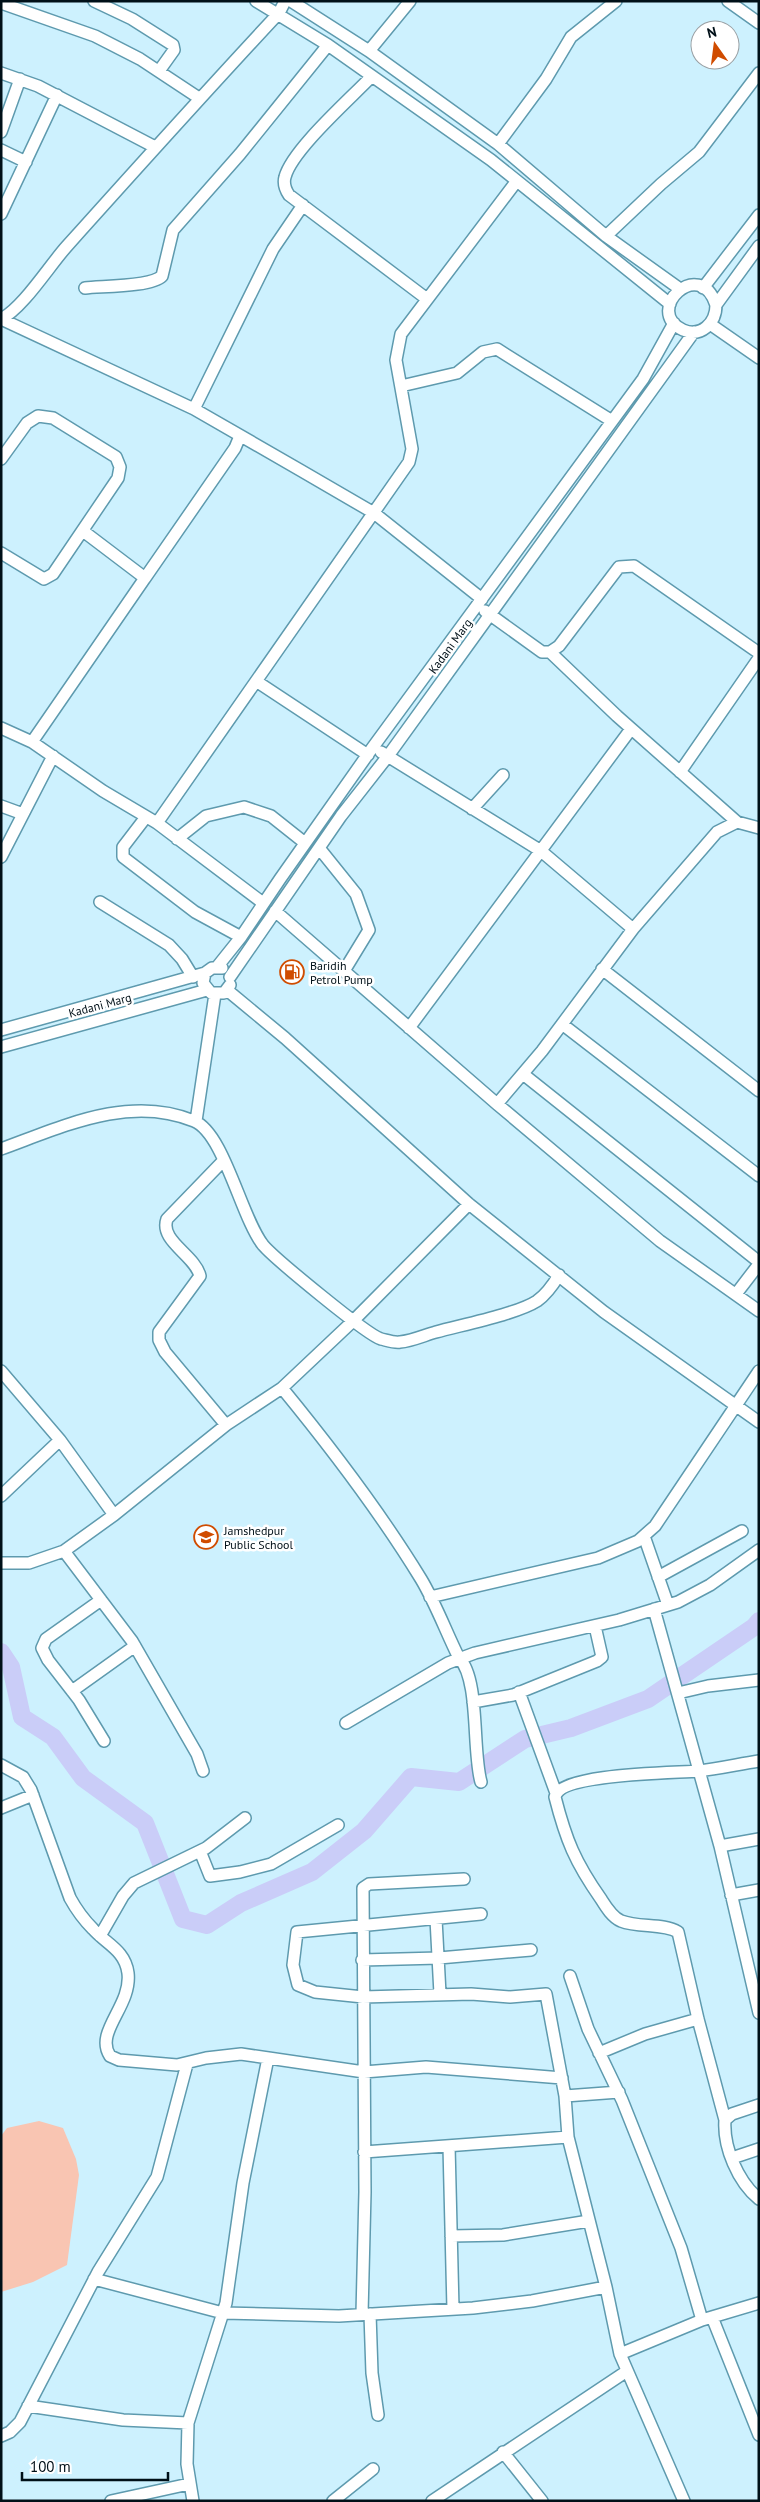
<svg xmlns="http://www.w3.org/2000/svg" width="760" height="2502" font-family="'PT Sans',sans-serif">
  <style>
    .green { fill: #f9c5b2 }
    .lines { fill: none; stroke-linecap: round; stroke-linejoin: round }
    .river { stroke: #cacdf8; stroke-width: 18 }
    .minor-casing { stroke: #5e9aae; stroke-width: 14 }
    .minor { stroke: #fff; stroke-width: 11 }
    .labels { text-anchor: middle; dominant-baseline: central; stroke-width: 5; stroke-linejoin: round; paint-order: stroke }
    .street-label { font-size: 12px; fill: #001018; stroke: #fff }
    .poi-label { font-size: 12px; fill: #001018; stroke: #fff; text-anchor: start }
  </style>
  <rect width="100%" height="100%" fill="#cdf1fe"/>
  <path class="green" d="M 39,2121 L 63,2128 L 76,2159 L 79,2175 L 67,2265 L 33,2282 L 1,2292 L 1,2136 L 7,2128 Z"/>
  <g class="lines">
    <path class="river" d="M 1,1652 L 11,1667 L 22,1717 L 53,1737 L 83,1778 L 145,1823 L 183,1919 L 207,1925 L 241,1903 L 312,1872 L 364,1831 L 411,1777 L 459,1782 L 525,1739 L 571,1728 L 648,1699 L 754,1627 L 759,1621"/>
    <g class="minor-casing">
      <path id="minor" d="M 94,1 L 132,19 L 173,45 L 174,50 L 159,71
        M 256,1 L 328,45 L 491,160 L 670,304
        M 291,1 L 369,51 L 498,144 L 606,236 L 680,289
        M 728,1 L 759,23
        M 1,3 L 95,36 L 140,59 L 199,98
        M 369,51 L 410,1
        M 1,73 L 38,86 L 155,147
        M 371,77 C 350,99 292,150 285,177 C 283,184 285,189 289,195 L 427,299
        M 1,132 L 20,79
        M 498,144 L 546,79 L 571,37 L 616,1
        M 1,150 L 26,162
        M 1,214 L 57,95
        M 606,236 L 661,184 L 699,152 L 759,73
        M 85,288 C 102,286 151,287 162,276 L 173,230 L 240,154 L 328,45
        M 703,288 L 759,215
        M 716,305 C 700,255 642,311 683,330 C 701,338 716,323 716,305 L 759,246
        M 1,319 L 194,409 L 300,470 L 374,513 L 482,599
        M 1,319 C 23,308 49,266 67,246 C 137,168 207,90 279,13 L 285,1
        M 710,324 L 759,358
        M 401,386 L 457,373 L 483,352 L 497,349 L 612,421
        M 194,409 L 273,249 L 303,205
        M 1,459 L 27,423 L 38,416 L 53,418 L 116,457 L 120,467 L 118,478 L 53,574 L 44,579 L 1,553
        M 145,578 L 235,448 L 240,436
        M 485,611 L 542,652 L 550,652 L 559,646 L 619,567 L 634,566 L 759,653
        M 550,652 L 617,716 L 737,822
        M 256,681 L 368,755
        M 1,728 L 32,742 L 103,791 L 157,823 L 263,903
        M 32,742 L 145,578 L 83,531
        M 381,752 L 541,851 L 633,929
        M 680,772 L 759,658
        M 1,806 L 23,814
        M 472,809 L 503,775
        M 146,817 L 123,847 L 123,857 L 195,912 L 241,937
        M 157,823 L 409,462 L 412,449 L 396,360 L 401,334 L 516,182
        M 177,839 L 206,816 L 244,807 L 271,816 L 305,843
        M 319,848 L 356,894 L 369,930 L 344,971
        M 1,857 L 53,756
        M 100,902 L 169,945 L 182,959 L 193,977
        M 275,911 L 497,1104 L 660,1241 L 759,1311
        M 217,967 L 241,937 L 280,879 L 373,747 L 643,379 L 674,323
        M 602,969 L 759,1091
        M 205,973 L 203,983 L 211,993 L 224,993 L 230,985
        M 230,977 L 341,816 L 388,756 L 694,332
        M 227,990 L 285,1038 L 469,1204 L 604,1312 L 759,1422
        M 562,1024 L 759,1176
        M 409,1028 L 631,729
        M 1,1030 L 205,973 L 212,968 L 222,968
        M 1,1047 L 207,990
        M 523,1074 L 759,1262
        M 497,1104 L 542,1051 L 633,929 L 717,832 L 737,822 L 759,828
        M 196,1121 L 215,994
        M 1,1149 C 62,1127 129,1094 194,1121 C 224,1133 241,1217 263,1245 C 274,1258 367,1335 381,1339 C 386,1340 394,1343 400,1342 C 412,1341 425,1335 436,1332 C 461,1325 517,1314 537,1301 C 547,1294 553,1285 559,1275
        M 224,1160 L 167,1219 C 159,1241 195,1255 200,1276 L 159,1332 L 159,1340 L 165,1352 L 226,1425
        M 736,1294 L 759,1264
        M 1,1371 L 60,1440 L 114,1515
        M 282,1388 C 332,1449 380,1512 421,1579 C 436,1604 446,1632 459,1658 C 480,1679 472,1751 481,1782
        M 1,1496 L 60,1440
        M 644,1536 L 668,1605
        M 64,1551 L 132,1641 L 197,1754 L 203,1771
        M 1,1563 L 29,1563 L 64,1551 L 114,1515 L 226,1425 L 282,1388 L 353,1321 L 469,1204
        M 658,1577 L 742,1531
        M 430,1597 L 598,1558 L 638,1541 L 655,1526 L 759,1371
        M 101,1600 L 46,1639 L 42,1648 L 48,1660 L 79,1700 L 104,1741
        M 654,1609 L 720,1846 L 759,2013
        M 72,1691 L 135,1646
        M 519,1692 L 556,1793
        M 678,1693 L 708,1686 L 759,1680
        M 473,1702 L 513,1695 L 597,1661 L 602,1657 L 595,1626
        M 346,1723 L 448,1663 L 475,1653 L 619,1620 L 678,1602 L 710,1585 L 759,1550
        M 1,1765 L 23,1777 L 31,1790 L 70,1898 C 76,1909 84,1920 93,1929 C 106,1944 125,1950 128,1973 C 132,2006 94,2032 110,2056 L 119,2060 L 177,2065 L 206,2058 L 241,2054 L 364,2072 L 426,2067 L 562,2078
        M 1,1808 L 33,1795
        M 720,1846 L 759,1839
        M 200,1851 L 210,1876 L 240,1872 L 271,1864 L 338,1825
        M 731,1895 L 759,1890
        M 481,1914 L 297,1932 L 293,1965 L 298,1985 L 315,1992 L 363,1997 L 471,1994 L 510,1997 L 546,1994 L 565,2096 L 568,2137 L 606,2287 L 620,2354 L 684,2501
        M 436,1919 L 440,1994
        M 100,1936 L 123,1896 L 134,1883 L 206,1848 L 245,1818
        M 362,1960 L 439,1958 L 531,1950
        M 570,1976 L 588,2029 L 622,2100 L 681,2248 L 702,2320
        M 599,2053 L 645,2034 L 698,2019
        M 565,2096 L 619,2092
        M 759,2105 L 732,2114 L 725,2120 C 723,2147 738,2182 759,2199
        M 725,2120 L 698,2019 L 678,1932 C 663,1923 639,1928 621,1921 C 612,1917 606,1907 601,1899 C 575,1862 566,1840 555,1797 C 560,1773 675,1773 698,1771 C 718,1769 739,1764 759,1761
        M 449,2146 L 453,2309
        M 364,2152 L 568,2137
        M 732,2158 L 759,2149
        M 451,2236 L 503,2235 L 589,2221
        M 94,2279 L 223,2313 L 339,2316 L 473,2308 L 532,2301 L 606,2287
        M 362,2314 L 365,2192 L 363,1888 L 369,1884 L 464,1879
        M 370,2314 L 372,2373 L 378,2415
        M 712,2317 L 759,2435
        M 620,2354 L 702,2320 L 759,2303
        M 28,2406 L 123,2420 L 188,2423
        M 1,2436 L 10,2432 L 20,2422 L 98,2272 L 157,2177 L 187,2064
        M 503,2452 L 542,2501
        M 111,2501 L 189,2484
        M 193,2501 L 187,2464 L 188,2423 L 226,2303 L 243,2183 L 268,2058
        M 333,2501 L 373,2469
        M 432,2501 L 627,2371"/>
    </g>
    <use href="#minor" class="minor"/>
  </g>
  <defs>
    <g id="fuel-ring" transform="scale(1.25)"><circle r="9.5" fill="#fff" stroke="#d04c00" stroke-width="1.5"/><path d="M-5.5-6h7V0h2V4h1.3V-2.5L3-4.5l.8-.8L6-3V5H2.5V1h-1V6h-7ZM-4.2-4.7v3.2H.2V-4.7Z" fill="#d04c00"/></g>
    <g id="school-ring" transform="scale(1.25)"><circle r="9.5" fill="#fff" stroke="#d04c00" stroke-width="1.5"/><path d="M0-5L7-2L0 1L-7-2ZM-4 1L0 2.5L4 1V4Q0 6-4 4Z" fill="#d04c00"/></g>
  </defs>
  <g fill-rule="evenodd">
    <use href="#fuel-ring" x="292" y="972"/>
    <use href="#school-ring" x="206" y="1537"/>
  </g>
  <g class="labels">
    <g class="street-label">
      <text transform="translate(450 646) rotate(-54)">Kadani Marg</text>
      <text transform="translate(100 1005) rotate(-15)">Kadani Marg</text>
    </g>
    <g class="poi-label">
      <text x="310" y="965">Baridih<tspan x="310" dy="14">Petrol Pump</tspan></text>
      <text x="224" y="1530">Jamshedpur<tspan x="224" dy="14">Public School</tspan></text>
    </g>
  </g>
  <rect width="760" height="2502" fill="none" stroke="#001018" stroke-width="5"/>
  <g transform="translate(715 45) rotate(346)"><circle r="24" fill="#ffffff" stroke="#999fa3"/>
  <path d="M0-4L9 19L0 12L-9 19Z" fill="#d04c00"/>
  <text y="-8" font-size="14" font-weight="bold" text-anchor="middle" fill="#001018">N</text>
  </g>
  <path d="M22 2472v8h146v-8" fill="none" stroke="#001018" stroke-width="2.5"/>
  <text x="30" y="2472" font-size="15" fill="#001018" stroke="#ffffff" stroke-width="4" paint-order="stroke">100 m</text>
</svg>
